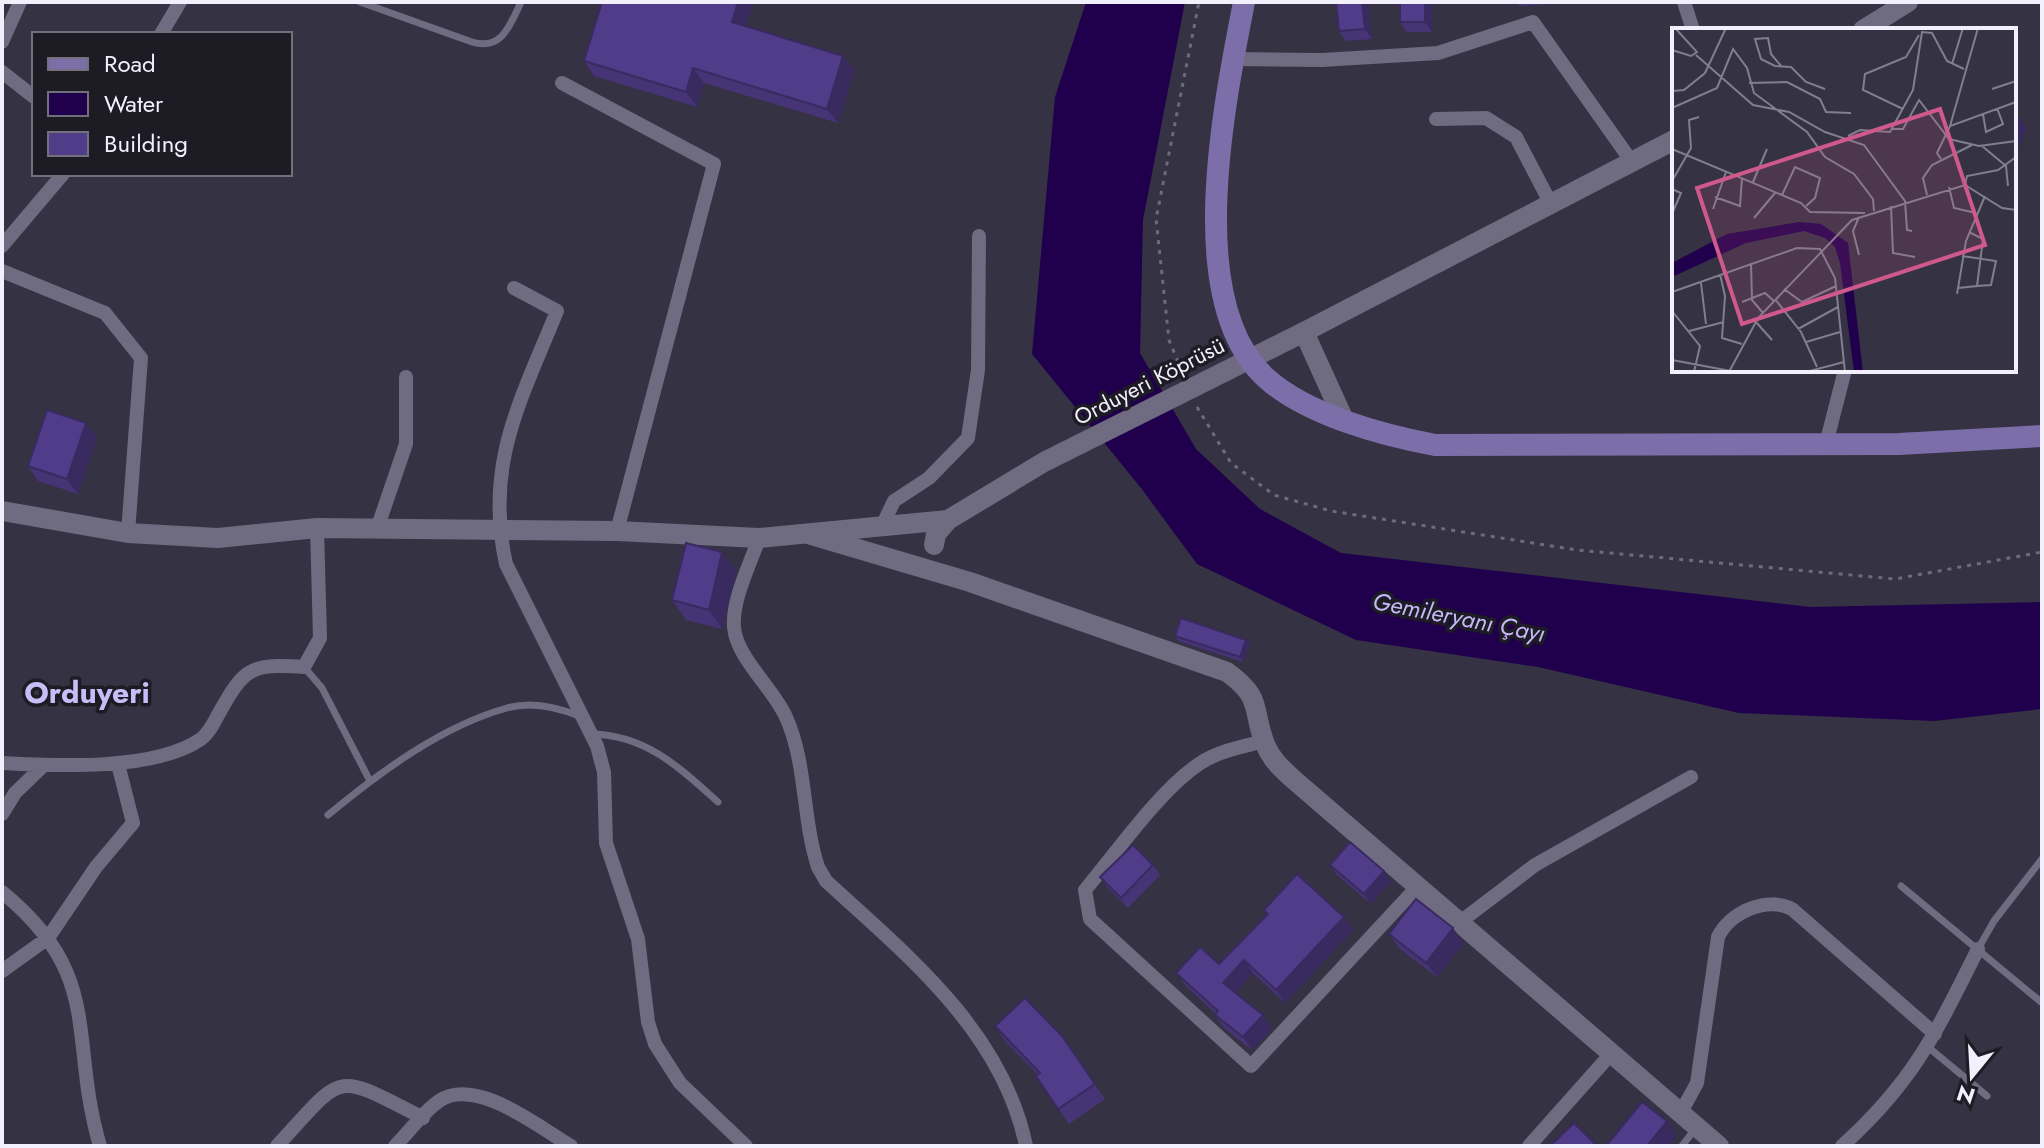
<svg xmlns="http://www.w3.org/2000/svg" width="2044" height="1148" font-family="Jost,sans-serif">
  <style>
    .water { fill: #20004c }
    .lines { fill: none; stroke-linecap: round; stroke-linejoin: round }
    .path { stroke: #6e6b7b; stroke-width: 3; stroke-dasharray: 4 6; stroke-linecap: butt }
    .lane { stroke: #6f6b80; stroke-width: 7 }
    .street { stroke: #6f6b80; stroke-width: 14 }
    .secondary { stroke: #6f6b80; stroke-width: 20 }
    .primary { stroke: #7c6fa9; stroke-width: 22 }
    .wall { fill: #463476 }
    .shaded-wall { fill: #392a60 }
    .building { fill: #513c89; stroke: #392a60; stroke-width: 2 }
    .labels { text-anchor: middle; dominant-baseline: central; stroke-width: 7; stroke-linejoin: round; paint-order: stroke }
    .street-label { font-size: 22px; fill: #f2f0fc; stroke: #1d1b23 }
    .water-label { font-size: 24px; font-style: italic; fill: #c4b8f9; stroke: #1d1b23 }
    .district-label { font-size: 30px; font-weight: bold; fill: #c8bef7; stroke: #1d1b23 }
    .inset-road { fill: none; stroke: #817e8e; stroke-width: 2 }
    .view { fill: #d0598b; fill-opacity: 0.15; stroke: #d0598b; stroke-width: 4 }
    .inset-edge { fill: none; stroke: #f2f0fc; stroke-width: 4 }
  </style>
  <rect width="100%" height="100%" fill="#353244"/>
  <path class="water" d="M 1086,2 L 1185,2 L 1143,220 L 1140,353 L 1196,449 L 1260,509 L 1341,553 L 1810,607 L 2042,602 L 2042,709 L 1934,721 L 1739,713 L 1538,667 L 1356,640 L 1197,564 L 1141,488 L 1032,354 L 1055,97 Z"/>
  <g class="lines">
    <path class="path" d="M 1182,371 L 1169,340 L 1156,219 L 1199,2
      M 1197,407 L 1231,463 L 1274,495 L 1331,511 L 1577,550 L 1895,579 L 2042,552"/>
    <path class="lane" d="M 360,2 L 472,42 C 502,51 510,25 521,2
      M 304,667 L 322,688 L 370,781
      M 592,734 C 646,735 680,768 718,802
      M 328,815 C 380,772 442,726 507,708 C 531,701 557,707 579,716
      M 1901,886 L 2041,1002
      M 1978,949 L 1994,921 L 2042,859
      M 1928,1047 L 1987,1096
      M 1682,1146 L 1695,1129"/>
    <path class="street" d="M 1684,2 L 1693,30
      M 161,34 L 180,2
      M 2,42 L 20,2
      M 1233,59 L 1322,60 L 1438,53 L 1533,22 L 1632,162
      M 2,72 L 34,97
      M 562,83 L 714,164 L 617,531
      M 1436,119 L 1486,118 L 1516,137 L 1551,204
      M 2,246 L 63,174
      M 2,271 L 105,313 L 141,358 L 128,533
      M 514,288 L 557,311 C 521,400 484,464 506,564 L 597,746 L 604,772 L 606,843 L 638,939 L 648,1022 L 655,1044 L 680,1083 L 746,1146
      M 1826,444 L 1845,370
      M 883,524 L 894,501 L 929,478 L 968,438 L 978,370 L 979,236
      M 377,529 L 406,444 L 406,377
      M 759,538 C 750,565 732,599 734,627 C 736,657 773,688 786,717 C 807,764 802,818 818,867 L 826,881 C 907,955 1003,1032 1026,1146
      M 1264,741 C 1242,747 1218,751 1199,764 C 1160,790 1116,853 1085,890 L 1090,919 L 1251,1066 L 1418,886
      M 2,763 C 56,766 155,771 201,739 C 209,733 213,724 218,715 C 244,668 250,663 304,667 L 320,638 L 317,528
      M 2,814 L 15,793 L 43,766
      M 2,892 C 105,976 68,1037 100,1146
      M 1460,922 L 1535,865 L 1691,777
      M 2,971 L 48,938 L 96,867 L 133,823 L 118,764
      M 1680,1114 L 1697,1083 L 1718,937 C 1730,912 1767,896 1792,909 L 1935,1034
      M 277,1146 C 345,1072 332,1071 423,1118
      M 395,1146 C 409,1132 423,1112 439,1101 C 476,1076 540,1128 571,1146
      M 1529,1146 L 1610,1055
      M 1842,1146 C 1913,1082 1936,1033 1978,949"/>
    <path class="secondary" d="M 1863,30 L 1908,2
      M 1304,332 L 1343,418
      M 2,511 L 128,533 L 218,538 L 317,528 L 617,531 L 759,538 L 948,520
      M 811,535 L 970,582 L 1227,672 C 1264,699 1251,708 1265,744 C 1271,759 1281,768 1293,779 L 1719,1146
      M 934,545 L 936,534 L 948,520 L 1044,462 L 1304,332 L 1674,140"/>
    <path class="primary" d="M 1244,2 C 1225,101 1182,302 1266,378 C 1307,415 1382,435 1435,445 L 1899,444 L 2042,436"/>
  </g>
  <path class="wall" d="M 1336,2 L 1368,2 L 1372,39 L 1346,41 L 1339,31 Z
    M 1400,2 L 1432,2 L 1432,32 L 1407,32 L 1400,22 Z
    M 1516,2 L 1549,2 L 1549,4 L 1519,6 Z
    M 746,26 L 843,56 L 854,70 L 838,123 L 704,83 L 697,107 L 594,76 L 584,61 Z
    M 97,438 L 78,494 L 38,481 L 28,466 Z
    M 736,571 L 722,629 L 686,620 L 672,600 Z
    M 1175,636 L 1246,640 L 1250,645 L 1243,662 L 1178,641 Z
    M 1153,865 L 1160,875 L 1128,908 L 1107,887 L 1100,877 Z
    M 1330,865 L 1391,881 L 1371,904 L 1337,875 Z
    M 1264,910 L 1344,917 L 1353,930 L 1285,1003 L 1253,973 L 1235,993 L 1272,1028 L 1252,1050 L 1224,1028 L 1215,1015 L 1216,1014 L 1186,986 L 1176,973 L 1219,964 L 1267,915 Z
    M 1389,934 L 1464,943 L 1437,977 L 1400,949 Z
    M 995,1026 L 1062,1036 L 1105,1099 L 1069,1124 L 1036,1076 L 1037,1074 L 1005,1041 Z"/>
  <path class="shaded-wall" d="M 738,2 L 753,2 L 743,37 L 732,22 Z
    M 1362,2 L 1368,2 L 1372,39 L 1365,29 Z
    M 1425,2 L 1432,2 L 1432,32 L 1425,22 Z
    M 843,56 L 854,70 L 838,123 L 827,109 Z
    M 693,68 L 704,83 L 697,107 L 686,92 Z
    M 2020,119 L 2027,129 L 2015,152 L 2014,150 L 2014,131 Z
    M 86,423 L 97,438 L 78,494 L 67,479 Z
    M 722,552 L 736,571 L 722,629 L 709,610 Z
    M 1246,640 L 1250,645 L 1243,662 L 1240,657 Z
    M 1384,871 L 1391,881 L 1371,904 L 1364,894 Z
    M 1344,917 L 1353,930 L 1285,1003 L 1276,990 Z
    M 1453,928 L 1464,943 L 1437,977 L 1426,963 Z
    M 1244,960 L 1253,973 L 1232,996 L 1223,983 Z
    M 1263,1015 L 1272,1028 L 1252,1050 L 1243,1037 Z
    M 1667,1121 L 1677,1136 L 1669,1146 L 1647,1146 Z"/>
  <path class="building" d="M 602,2 L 738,2 L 732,22 L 843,56 L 827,109 L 693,68 L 686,92 L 584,61 Z
    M 1336,2 L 1362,2 L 1365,29 L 1339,31 Z
    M 1400,2 L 1425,2 L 1425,22 L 1400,22 Z
    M 2014,116 L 2020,119 L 2014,131 Z
    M 47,410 L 86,423 L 67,479 L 28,466 Z
    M 686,543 L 722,552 L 709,610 L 672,600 Z
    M 1181,618 L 1246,640 L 1240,657 L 1175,636 Z
    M 1350,842 L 1384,871 L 1364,894 L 1330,865 Z
    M 1133,845 L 1153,865 L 1121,898 L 1100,877 Z
    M 1297,874 L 1344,917 L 1276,990 L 1244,960 L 1223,983 L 1263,1015 L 1243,1037 L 1215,1015 L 1218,1011 L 1176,973 L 1200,947 L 1219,964 L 1268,914 L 1264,910 Z
    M 1416,899 L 1453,928 L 1426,963 L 1389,934 Z
    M 1025,998 L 1062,1036 L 1095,1084 L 1058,1109 L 1036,1076 L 1040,1073 L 995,1026 Z
    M 1642,1102 L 1667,1121 L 1647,1146 L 1606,1146 Z
    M 1574,1123 L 1597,1146 L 1550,1146 Z"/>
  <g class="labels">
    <g class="street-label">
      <text transform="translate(1149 381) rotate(-27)">Orduyeri Köprüsü</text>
    </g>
    <g class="water-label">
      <text transform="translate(1459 617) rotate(11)">Gemileryanı Çayı</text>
    </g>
    <g class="district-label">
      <text x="87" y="692">Orduyeri</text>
    </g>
  </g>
  <g transform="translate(1672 28)">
    <rect width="344" height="344" fill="#353244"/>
    <path d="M 127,194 L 149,196 L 176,215 L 191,344 L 182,344 L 168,235 L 163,219 L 153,210 L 132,203 L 74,215 L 0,249 L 0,235 L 55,206 Z" fill="#20004c"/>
    <path class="inset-road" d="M 0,22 L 19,28 L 25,24 L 3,0M 24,27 L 81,77 L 117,84 L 153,104 L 192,117 L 233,173 L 235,202 L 240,203M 280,36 L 291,0M 109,38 L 99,26 L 96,10 L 83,11 L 89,31 L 103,38 L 119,39 L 134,54 L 153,61M 77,55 L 115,54 L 148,71 L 154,84 L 179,85M 320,61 L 344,53M 0,63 L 12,62 L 33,45 L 54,0M 0,80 L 45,60 L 61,21 L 75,40 L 82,65 L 135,104 L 153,129 L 182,146 L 201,171 L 202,183M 231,81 L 191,62 L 193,46 L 234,29 L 247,7M 311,86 L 314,104 L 331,96 L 325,80M 278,98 L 306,0M 219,101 L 231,101 L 247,72 L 277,111 L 307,118 L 344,113M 176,108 L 188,102 L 218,104 L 241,62 L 250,4 L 260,5 L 275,33 L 292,41M 310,118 L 334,138 L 336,158M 0,121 L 129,175 L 138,184 L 193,185M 269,131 L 265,125 L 278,98 L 344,74M 0,153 L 19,120 L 17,92 L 27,89M 81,154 L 95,121M 293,157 L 295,148 L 326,142 L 344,129M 277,159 L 282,180 L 304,185M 0,161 L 9,165 L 0,186M 110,167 L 123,139 L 148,150 L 143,170 L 134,178M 255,167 L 251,150 L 260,137 L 300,117M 43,169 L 68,178 L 70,150M 219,178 L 221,225 L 243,229M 41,181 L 54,144M 82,190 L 103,165M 187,227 L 181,203 L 187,189M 290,228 L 324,233 L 319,257 L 305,258M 79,235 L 80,272 L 91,285M 48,246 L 53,268 L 50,310 L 70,316M 29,255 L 34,296M 286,260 L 305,258 L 311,211 L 297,204M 112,261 L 130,274 L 164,258M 0,264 L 125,220 L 148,221 L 163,250 L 173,344M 285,266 L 294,213 L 313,168M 103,271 L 129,304 L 145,339M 70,274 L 93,265 L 102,273M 0,283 L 28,318 L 22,344M 84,294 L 100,312M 126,301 L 166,279M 17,303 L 52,294M 134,314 L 168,304M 0,332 L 64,344M 57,344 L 86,290 L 180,192 L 293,157 L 330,180 L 344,182M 134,344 L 172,334"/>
    <path class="view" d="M 268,81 L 313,217 L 70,296 L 25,160 Z"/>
    <rect width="344" height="344" class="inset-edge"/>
  </g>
  <rect width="2044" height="1148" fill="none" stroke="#f2f0fc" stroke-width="8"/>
  <rect x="32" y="32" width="260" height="144" fill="#1d1b23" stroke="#72707a" stroke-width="2"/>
  <rect x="48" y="58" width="40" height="12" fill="#7c6fa9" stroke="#72707a" stroke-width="2"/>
  <text x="104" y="72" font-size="24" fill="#f2f0fc">Road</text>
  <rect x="48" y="92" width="40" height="24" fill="#20004c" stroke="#72707a" stroke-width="2"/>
  <text x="104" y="112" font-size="24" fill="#f2f0fc">Water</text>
  <rect x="48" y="132" width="40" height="24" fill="#513c89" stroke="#72707a" stroke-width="2"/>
  <text x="104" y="152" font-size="24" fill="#f2f0fc">Building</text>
  <g transform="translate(1972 1076) rotate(198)" stroke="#1d1b23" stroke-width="6" paint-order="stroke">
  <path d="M0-6L14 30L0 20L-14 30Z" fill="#f2f0fc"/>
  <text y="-12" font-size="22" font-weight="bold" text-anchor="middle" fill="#f2f0fc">N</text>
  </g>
</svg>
